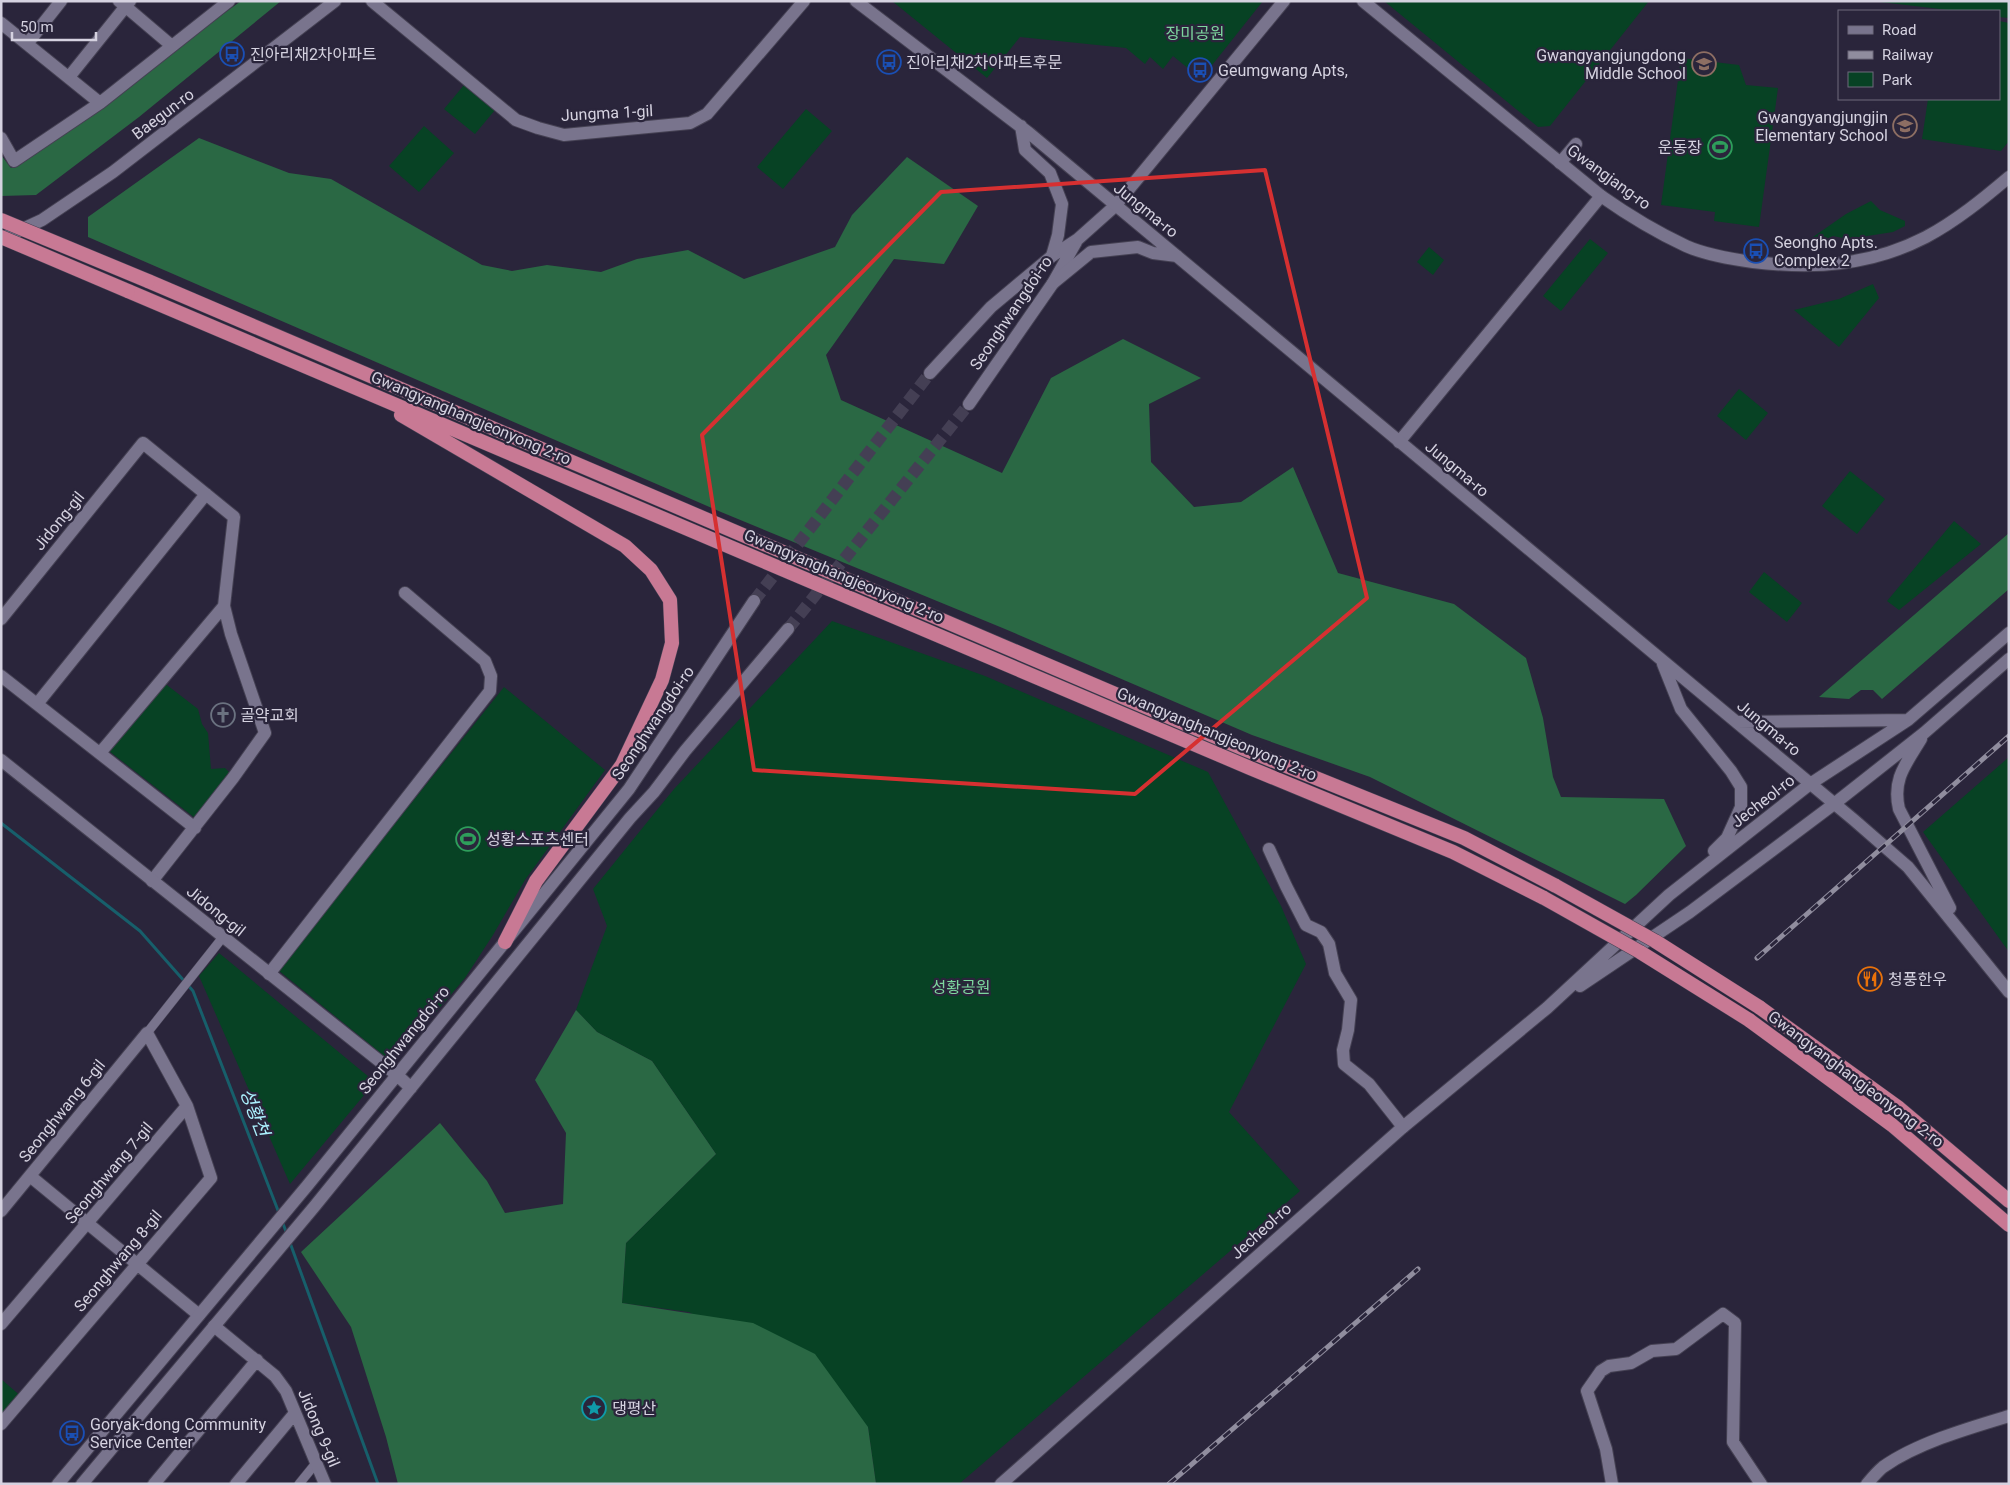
<svg xmlns="http://www.w3.org/2000/svg" width="2010" height="1485" font-family="Roboto,'Noto Sans KR',sans-serif">
  <style>
    .green { fill: #074224 }
    .forest { fill: #2a6844 }
    .lines { fill: none; stroke-linecap: round; stroke-linejoin: round }
    .stream { stroke: #175f6b; stroke-width: 3 }
    .tertiary-tunnel { stroke: #443f54; stroke-width: 12; stroke-dasharray: 12 6; stroke-linecap: butt }
    .pedestrian-casing { stroke: #454153; stroke-width: 10 }
    .minor-casing { stroke: #454153; stroke-width: 14 }
    .tertiary-casing { stroke: #454153; stroke-width: 14 }
    .secondary-casing { stroke: #454153; stroke-width: 14 }
    .trunk-casing { stroke: #454153; stroke-width: 15 }
    .pedestrian { stroke: #79748d; stroke-width: 9 }
    .minor { stroke: #79748d; stroke-width: 12 }
    .tertiary { stroke: #79748d; stroke-width: 12 }
    .secondary { stroke: #79748d; stroke-width: 12 }
    .trunk { stroke: #c87994; stroke-width: 14 }
    .rail-casing { stroke: #908d9e; stroke-width: 5 }
    .rail { stroke: #2a253b; stroke-width: 3; stroke-dasharray: 9; stroke-linecap: butt }
    .trunk-bridge-casing { stroke: #454153; stroke-width: 15; stroke-linecap: butt }
    .trunk-bridge { stroke: #c87994; stroke-width: 14 }
    .marked { fill: none; stroke: #d63031; stroke-width: 4; stroke-linejoin: round }
    .labels { text-anchor: middle; dominant-baseline: central; stroke-width: 4.5; stroke-linejoin: round; paint-order: stroke }
    .park-label { font-size: 16px; fill: #7dd69e; stroke: #2a253b }
    .poi-label { font-size: 16px; fill: #d5d2e0; stroke: #2a253b; text-anchor: start }
    .street-label { font-size: 16px; fill: #d5d2e0; stroke: #2a253b }
    .water-label { font-size: 18px; font-style: italic; fill: #abf0fd; stroke: #2a253b }
  </style>
  <rect width="100%" height="100%" fill="#2a253b"/>
  <path class="green" d="M 892,1 L 1263,1 L 1201,79 L 1173,56 L 1163,69 L 1150,57 L 1145,64 L 1126,48 L 1020,37 L 987,78 Z
    M 1384,1 L 1649,1 L 1550,126 L 1538,127 Z
    M 1872,1 L 2009,1 L 2009,18 L 1999,17 L 1999,11 L 1957,11 Z
    M 1999,21 L 2009,23 L 2009,141 L 2001,151 L 1922,139 L 1928,99 L 1999,99 Z
    M 1681,58 L 1739,65 L 1746,85 L 1778,88 L 1759,227 L 1714,221 L 1715,212 L 1661,205 Z
    M 464,85 L 495,110 L 475,134 L 444,109 Z
    M 806,109 L 832,131 L 783,189 L 757,167 Z
    M 424,126 L 454,153 L 419,192 L 389,166 Z
    M 1871,201 L 1880,210 L 1905,221 L 1905,226 L 1893,232 L 1848,239 L 1833,236 L 1814,245 L 1800,246 L 1846,214 Z
    M 1590,239 L 1608,253 L 1561,311 L 1543,296 Z
    M 1429,247 L 1444,260 L 1433,275 L 1417,262 Z
    M 1873,284 L 1879,298 L 1839,347 L 1794,310 L 1839,299 Z
    M 1739,389 L 1768,413 L 1746,440 L 1717,416 Z
    M 1850,471 L 1885,499 L 1857,534 L 1822,506 Z
    M 1954,521 L 1981,544 L 1899,610 L 1887,601 Z
    M 1764,572 L 1802,603 L 1787,622 L 1749,592 Z
    M 832,621 L 985,676 L 1208,772 L 1281,906 L 1306,964 L 1229,1112 L 1300,1191 L 959,1484 L 876,1484 L 868,1427 L 689,1312 L 622,1303 L 626,1243 L 716,1154 L 652,1061 L 597,1032 L 576,1010 L 607,926 L 593,889 L 674,789 Z
    M 163,682 L 198,709 L 202,724 L 208,733 L 211,769 L 225,768 L 229,772 L 195,818 L 109,751 Z
    M 504,687 L 605,770 L 525,880 L 493,935 L 465,978 L 393,1063 L 278,970 Z
    M 2009,757 L 2009,952 L 1923,832 Z
    M 219,953 L 375,1082 L 290,1184 L 199,976 Z
    M 1,1379 L 23,1398 L 1,1424 Z"/>
  <path class="forest" d="M 241,1 L 281,1 L 139,117 L 36,195 L 1,196 L 1,155 L 11,168 Z
    M 199,138 L 289,173 L 331,179 L 482,265 L 512,271 L 547,265 L 601,272 L 637,259 L 688,250 L 744,279 L 835,247 L 852,215 L 907,157 L 978,206 L 944,264 L 894,259 L 826,355 L 841,400 L 1002,473 L 1051,378 L 1123,339 L 1201,378 L 1149,404 L 1151,462 L 1194,507 L 1241,502 L 1293,467 L 1338,573 L 1454,604 L 1526,658 L 1543,718 L 1553,777 L 1561,797 L 1664,799 L 1686,846 L 1636,895 L 1625,904 L 1370,777 L 1252,735 L 1005,629 L 721,512 L 88,237 L 88,217 Z
    M 2009,533 L 2009,589 L 1882,699 L 1873,690 L 1861,690 L 1849,699 L 1819,697 Z
    M 576,1010 L 597,1032 L 652,1061 L 716,1154 L 626,1243 L 622,1303 L 753,1323 L 815,1354 L 868,1427 L 876,1484 L 398,1484 L 386,1437 L 351,1327 L 301,1252 L 440,1123 L 487,1181 L 505,1213 L 563,1204 L 566,1133 L 535,1080 Z"/>
  <g class="lines">
    <path class="stream" d="M 1,823 L 140,931 L 193,991 L 279,1213
      M 282,1221 L 287,1234
      M 289,1240 L 378,1484"/>
    <path class="tertiary-tunnel" d="M 754,601 L 930,373
      M 788,629 L 969,404"/>
    <g class="pedestrian-casing">
      <path id="pedestrian" d="M 147,1033 L 223,937
        M 299,1484 L 316,1463"/>
    </g>
    <g class="minor-casing">
      <path id="minor" d="M 119,1 L 172,46
        M 372,1 L 516,120 L 538,128 L 564,135 L 690,123 L 707,114 L 804,1
        M 1,23 L 100,103
        M 27,44 L 61,1
        M 69,77 L 130,1
        M 1,138 L 14,161 L 100,103 L 229,1
        M 1560,163 L 1576,144
        M 1399,442 L 1601,196
        M 1,619 L 143,443 L 234,517 L 224,606 L 231,634 L 265,733 L 233,778 L 152,881
        M 1,676 L 195,828
        M 37,704 L 206,494
        M 100,753 L 224,606
        M 1269,849 L 1286,886 L 1306,925 L 1321,932 L 1329,944 L 1335,973 L 1351,1000 L 1348,1030 L 1343,1050 L 1344,1064 L 1369,1084 L 1403,1127
        M 269,974 L 490,691 L 491,676 L 485,661 L 405,593
        M 30,1176 L 199,1315
        M 1,1211 L 147,1033 L 187,1106 L 1,1324
        M 214,1326 L 275,1376 L 286,1391 L 325,1484
        M 1,1424 L 211,1178 L 187,1106
        M 154,1484 L 257,1360
        M 236,1484 L 295,1413
        M 1612,1484 L 1606,1449 L 1587,1391 L 1601,1371 L 1609,1366 L 1631,1363 L 1652,1351 L 1676,1349 L 1723,1314 L 1735,1323 L 1733,1442 L 1761,1484
        M 1867,1484 C 1872,1478 1877,1472 1883,1467 C 1917,1443 1969,1428 2009,1416"/>
    </g>
    <g class="tertiary-casing">
      <path id="tertiary" d="M 1363,1 L 1601,196 C 1628,215 1656,232 1686,246 C 1706,255 1731,259 1753,262 C 1814,269 1870,266 1926,237 C 1956,221 1983,199 2009,177
        M 930,373 L 991,307 L 1052,256 L 1078,239 L 1115,206 L 1284,1
        M 969,404 L 1053,283 L 1076,242
        M 1,760 L 397,1075 L 411,1088
        M 58,1484 L 307,1186 L 629,789 L 754,601
        M 82,1484 L 314,1207 L 630,818 L 654,792 L 685,751 L 788,629"/>
    </g>
    <g class="secondary-casing">
      <path id="secondary" d="M 856,1 L 1029,133 L 1854,820 L 1908,867 L 2009,992
        M 1021,126 L 1025,150 L 1050,173 L 1062,204 L 1058,235 L 1052,256
        M 1,239 L 42,220 L 113,172 L 335,1
        M 1053,283 L 1091,252 L 1138,247 L 1153,253 L 1177,256
        M 1663,664 L 1681,709 L 1731,771 L 1741,787 L 1741,807 L 1727,838 L 1714,851
        M 1737,722 L 1908,720
        M 1921,739 C 1906,764 1892,779 1899,809 L 1950,908
        M 1580,986 L 1690,912 L 1834,804 L 1924,733 L 2009,659
        M 1001,1484 L 1403,1127 L 1547,1008 L 1669,895 L 1810,784 L 1908,720 L 2009,633"/>
    </g>
    <g class="trunk-casing">
      <path id="trunk" d="M 148,281 L 1244,749 L 1464,838 L 1556,886
        M 128,291 L 1250,768 L 1453,852 L 1544,898
        M 401,415 L 625,546 L 651,570 L 670,600 L 672,643 L 662,680 L 622,765 L 536,881 L 505,942
        M 1759,1007 L 1899,1108 L 2009,1201
        M 1749,1020 L 1892,1125 L 2009,1225"/>
    </g>
    <use href="#pedestrian" class="pedestrian"/>
    <use href="#minor" class="minor"/>
    <use href="#tertiary" class="tertiary"/>
    <use href="#secondary" class="secondary"/>
    <use href="#trunk" class="trunk"/>
    <g class="rail-casing">
      <path id="rail" d="M 1757,958 L 2009,736
        M 1169,1484 L 1418,1269"/>
    </g>
    <use href="#rail" class="rail"/>
    <g class="trunk-bridge-casing">
      <path id="trunk-bridge" d="M 1,220 L 148,281
        M 1,237 L 128,291
        M 1556,886 L 1655,941 L 1759,1007
        M 1544,898 L 1640,952 L 1749,1020"/>
    </g>
    <use href="#trunk-bridge" class="trunk-bridge"/>
  </g>
  <path class="marked" d="M 1265,170 L 1367,598 L 1135,794 L 754,770 L 702,435 L 941,192 Z"/>
  <defs>
    <g id="bus-ring" transform="scale(1.25)"><circle r="9.5" fill="#2a253b" stroke="#1a4fb4" stroke-width="1.5"/><path d="M-5-6H5V4H4V6H2V4H-2V6H-4V4H-5ZM-3.5-4V0h7V-4ZM-3.5 1.2v1.5H-2V1.2ZM2 1.2v1.5H3.5V1.2Z" fill="#1a4fb4"/></g>
    <g id="school-ring" transform="scale(1.25)"><circle r="9.5" fill="#2a253b" stroke="#8d6e63" stroke-width="1.5"/><path d="M0-5L7-2L0 1L-7-2ZM-4 1L0 2.5L4 1V4Q0 6-4 4Z" fill="#8d6e63"/></g>
    <g id="stadium-ring" transform="scale(1.25)"><circle r="9.5" fill="#2a253b" stroke="#2e9e5b" stroke-width="1.5"/><path d="M0-5a6.5 5 0 1 0 0 10a6.5 5 0 1 0 0-10ZM-3.5-1.8h7v3.6h-7Z" fill="#2e9e5b"/></g>
    <g id="church-ring" transform="scale(1.25)"><circle r="9.5" fill="#2a253b" stroke="#6b7280" stroke-width="1.5"/><path d="M-1.2-6h2.4v3.5h3.3v2.4h-3.3V6h-2.4V-.1h-3.3v-2.4h3.3Z" fill="#6b7280"/></g>
    <g id="restaurant-ring" transform="scale(1.25)"><circle r="9.5" fill="#2a253b" stroke="#e8710a" stroke-width="1.5"/><path d="M-5-6h1v4h1v-4h1v4h1v-4h1v5L-1.5 .5V6h-2V.5L-5-1ZM5-6V6H3V1.5H1.5Q1.5-4 5-6Z" fill="#e8710a"/></g>
    <g id="sight-ring" transform="scale(1.25)"><circle r="9.5" fill="#2a253b" stroke="#0f9aa8" stroke-width="1.5"/><path d="M0-6L1.8-2.2L6-1.7L2.9 1.2L3.7 5.4L0 3.3L-3.7 5.4L-2.9 1.2L-6-1.7L-1.8-2.2Z" fill="#0f9aa8"/></g>
  </defs>
  <g fill-rule="evenodd">
    <use href="#bus-ring" x="232" y="54"/>
    <use href="#bus-ring" x="889" y="62"/>
    <use href="#school-ring" x="1704" y="64"/>
    <use href="#bus-ring" x="1200" y="70"/>
    <use href="#school-ring" x="1905" y="126"/>
    <use href="#stadium-ring" x="1720" y="147"/>
    <use href="#bus-ring" x="1756" y="251"/>
    <use href="#church-ring" x="223" y="715"/>
    <use href="#stadium-ring" x="468" y="839"/>
    <use href="#restaurant-ring" x="1870" y="979"/>
    <use href="#sight-ring" x="594" y="1408"/>
    <use href="#bus-ring" x="72" y="1433"/>
  </g>
  <g class="labels">
    <g class="park-label">
      <text x="1195" y="33">장미공원</text>
      <text x="961" y="987">성황공원</text>
    </g>
    <g class="poi-label">
      <text x="250" y="54">진아리채2차아파트</text>
      <text x="1686" y="55" text-anchor="end">Gwangyangjungdong<tspan x="1686" dy="18">Middle School</tspan></text>
      <text x="906" y="62">진아리채2차아파트후문</text>
      <text x="1218" y="70">Geumgwang Apts,</text>
      <text x="1888" y="117" text-anchor="end">Gwangyangjungjin<tspan x="1888" dy="18">Elementary School</tspan></text>
      <text x="1702" y="147" text-anchor="end">운동장</text>
      <text x="1774" y="242">Seongho Apts.<tspan x="1774" dy="18">Complex 2</tspan></text>
      <text x="240" y="715">골약교회</text>
      <text x="486" y="839">성황스포츠센터</text>
      <text x="1888" y="979">청풍한우</text>
      <text x="612" y="1408">댕평산</text>
      <text x="90" y="1424">Goryak-dong Community<tspan x="90" dy="18">Service Center</tspan></text>
    </g>
    <g class="street-label">
      <text transform="translate(607 113) rotate(-3)">Jungma 1-gil</text>
      <text transform="translate(163 114) rotate(-37)">Baegun-ro</text>
      <text transform="translate(1609 177) rotate(36)">Gwangjang-ro</text>
      <text transform="translate(1146 210) rotate(39)">Jungma-ro</text>
      <text transform="translate(1011 313) rotate(-56)">Seonghwangdoi-ro</text>
      <text transform="translate(471 418) rotate(23)">Gwangyanghangjeonyong 2-ro</text>
      <text transform="translate(1457 469) rotate(40)">Jungma-ro</text>
      <text transform="translate(59 521) rotate(-51)">Jidong-gil</text>
      <text transform="translate(844 576) rotate(23)">Gwangyanghangjeonyong 2-ro</text>
      <text transform="translate(653 723) rotate(-56)">Seonghwangdoi-ro</text>
      <text transform="translate(1769 728) rotate(40)">Jungma-ro</text>
      <text transform="translate(1217 734) rotate(23)">Gwangyanghangjeonyong 2-ro</text>
      <text transform="translate(1763 801) rotate(-38)">Jecheol-ro</text>
      <text transform="translate(216 911) rotate(39)">Jidong-gil</text>
      <text transform="translate(404 1040) rotate(-51)">Seonghwangdoi-ro</text>
      <text transform="translate(1856 1079) rotate(37)">Gwangyanghangjeonyong 2-ro</text>
      <text transform="translate(62 1111) rotate(-51)">Seonghwang 6-gil</text>
      <text transform="translate(109 1173) rotate(-50)">Seonghwang 7-gil</text>
      <text transform="translate(1261 1231) rotate(-42)">Jecheol-ro</text>
      <text transform="translate(118 1261) rotate(-50)">Seonghwang 8-gil</text>
      <text transform="translate(319 1428) rotate(67)">Jidong 9-gil</text>
    </g>
    <g class="water-label">
      <text transform="translate(255 1112) rotate(69)">성황천</text>
    </g>
  </g>
  <rect width="2010" height="1485" fill="none" stroke="#d5d2e0" stroke-width="5"/>
  <rect x="1838" y="10" width="162" height="90" fill="#2a253b" stroke="#6e6a7d"/>
  <rect x="1848" y="26" width="25" height="8" fill="#79748d" stroke="#6e6a7d"/>
  <text x="1882" y="35" font-size="15" fill="#d5d2e0">Road</text>
  <rect x="1848" y="51" width="25" height="8" fill="#908d9e" stroke="#6e6a7d"/>
  <text x="1882" y="60" font-size="15" fill="#d5d2e0">Railway</text>
  <rect x="1848" y="72" width="25" height="15" fill="#074224" stroke="#6e6a7d"/>
  <text x="1882" y="85" font-size="15" fill="#d5d2e0">Park</text>
  <path d="M12 32v8h84v-8" fill="none" stroke="#d5d2e0" stroke-width="2.5"/>
  <text x="20" y="32" font-size="15" fill="#d5d2e0" stroke="#2a253b" stroke-width="4" paint-order="stroke">50 m</text>
</svg>
